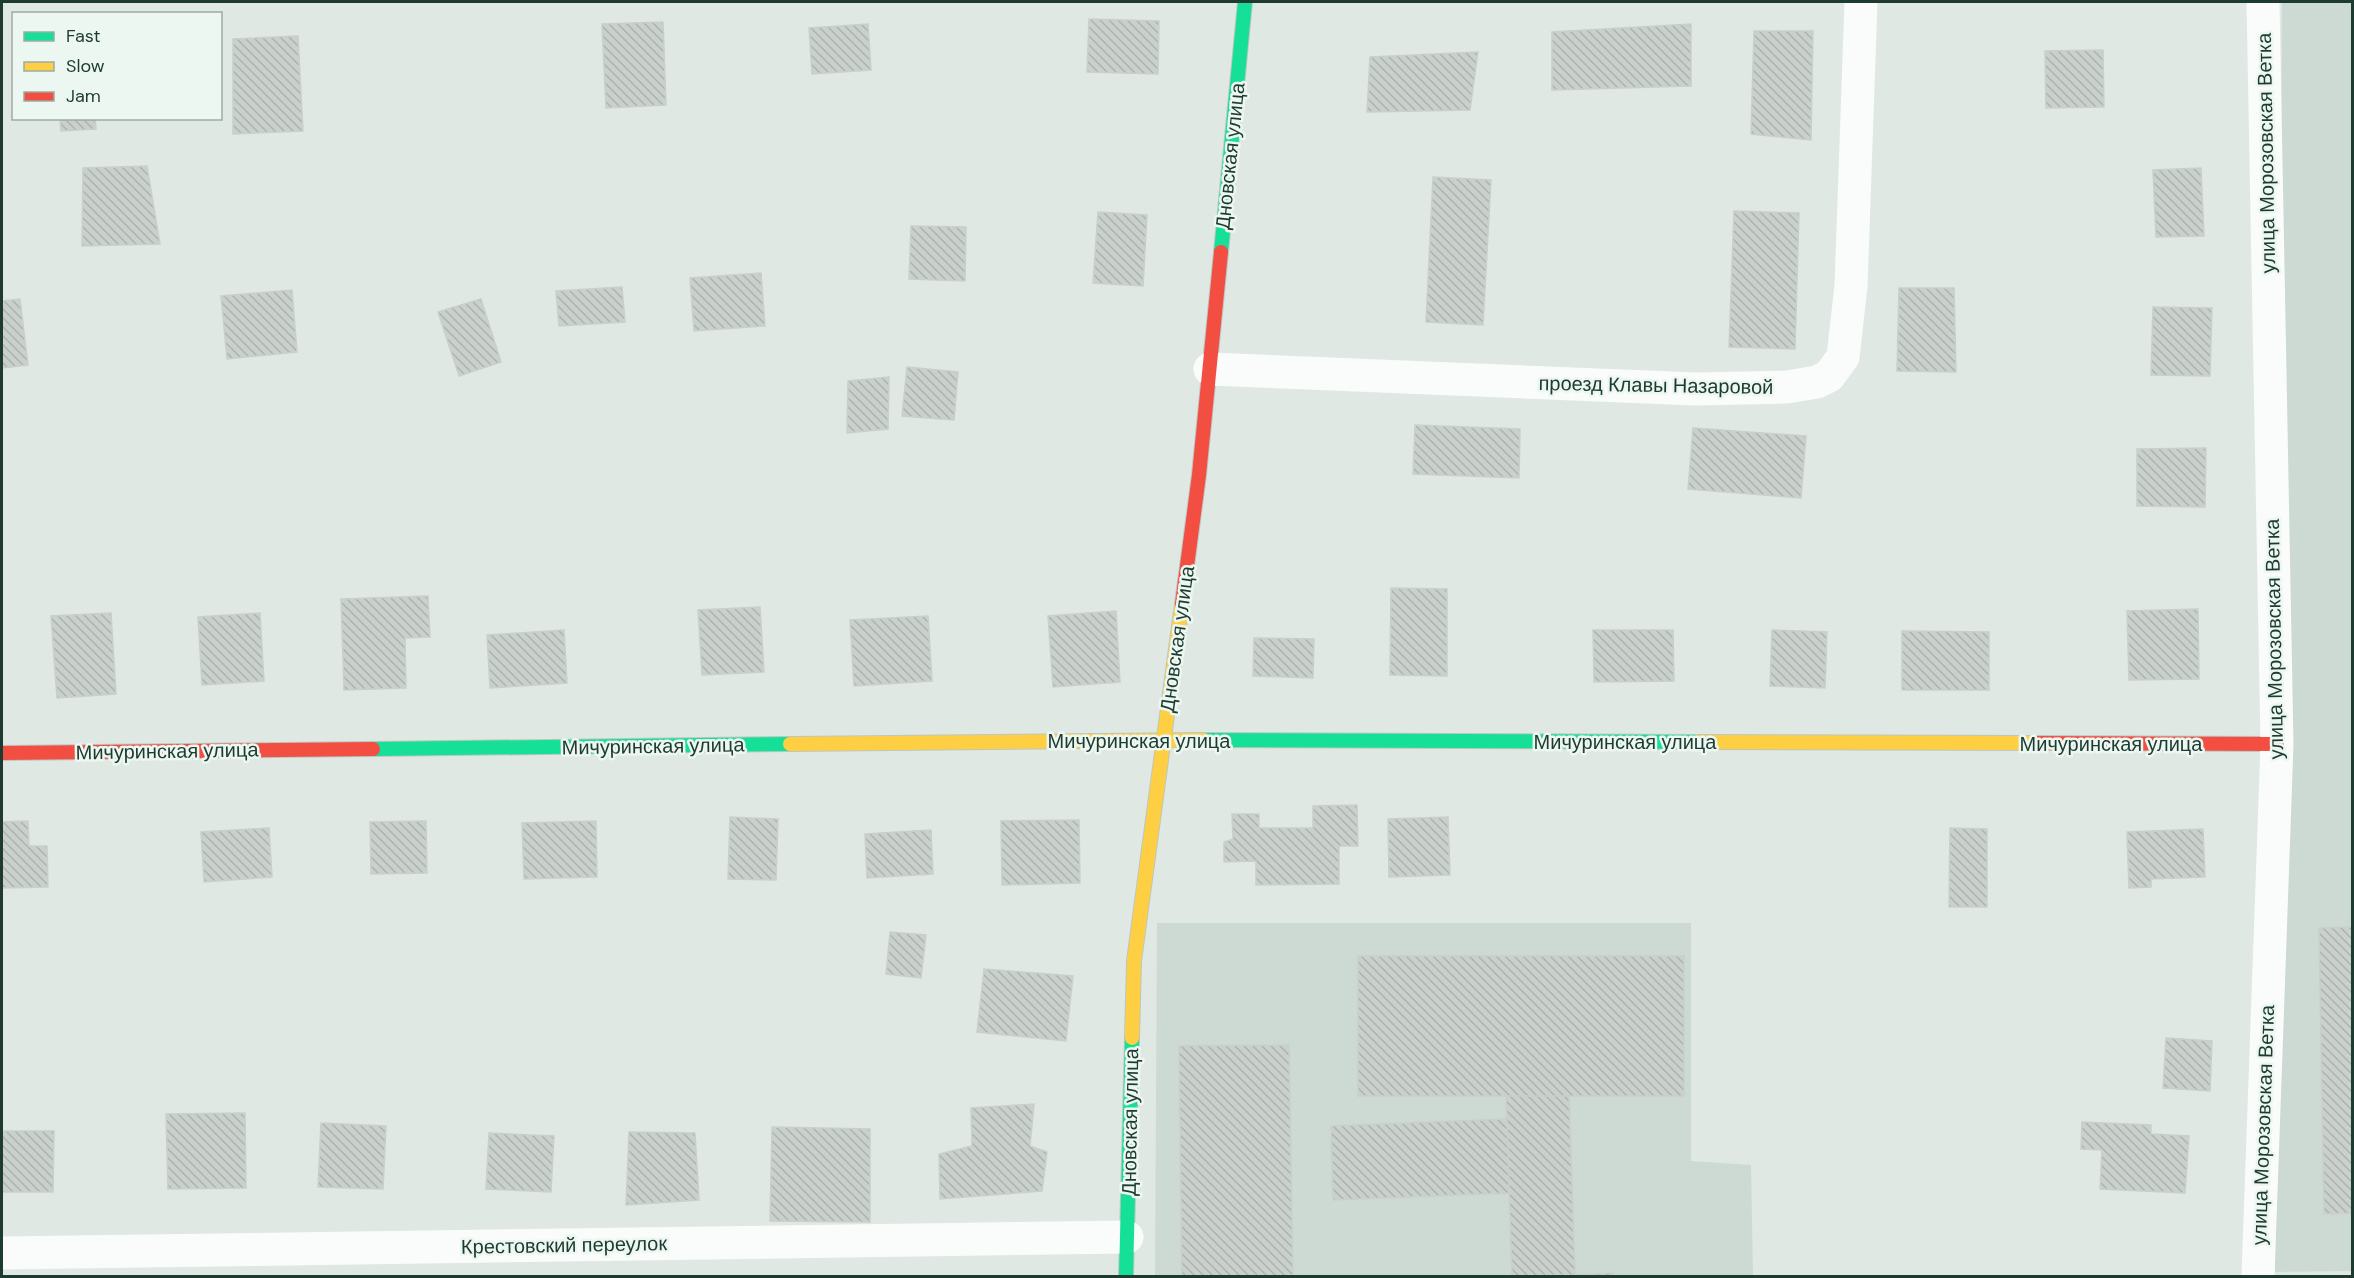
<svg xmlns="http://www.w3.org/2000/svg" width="2354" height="1278" font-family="'DM Sans',sans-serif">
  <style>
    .built { fill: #cdd9d3 }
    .building { fill: url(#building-back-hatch); stroke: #c9d0cc; stroke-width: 1.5 }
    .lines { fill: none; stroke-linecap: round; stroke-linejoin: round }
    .fast-casing { stroke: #bcc7c2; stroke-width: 16 }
    .slow-casing { stroke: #bcc7c2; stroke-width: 16 }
    .jam-casing { stroke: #bcc7c2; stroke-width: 16 }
    .street { stroke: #fafcfb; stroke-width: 33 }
    .fast { stroke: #16e098; stroke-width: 14 }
    .slow { stroke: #ffcf43; stroke-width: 14 }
    .jam { stroke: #f24e42; stroke-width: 14 }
    .labels { text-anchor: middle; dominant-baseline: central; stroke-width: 5; stroke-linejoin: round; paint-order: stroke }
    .street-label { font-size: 20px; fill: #1d3b30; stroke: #edf7f1 }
  </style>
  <defs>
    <pattern id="building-back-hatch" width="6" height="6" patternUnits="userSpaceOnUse" patternTransform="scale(1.5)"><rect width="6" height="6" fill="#cad1cd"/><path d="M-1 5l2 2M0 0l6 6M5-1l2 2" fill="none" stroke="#adb4b0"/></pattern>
  </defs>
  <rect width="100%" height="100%" fill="#e0e8e4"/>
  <path class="built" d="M 2282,2 L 2352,2 L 2352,1271 L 2275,1272 Z
    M 1157,923 L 1691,923 L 1691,1161 L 1751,1165 L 1753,1276 L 1155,1276 Z"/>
  <path class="building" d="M 1089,19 L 1159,21 L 1158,74 L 1087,72 Z
    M 663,22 L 666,105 L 606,108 L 602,24 Z
    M 868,24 L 871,70 L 812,74 L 809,28 Z
    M 1691,24 L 1691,86 L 1552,90 L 1552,32 Z
    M 1754,31 L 1813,31 L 1811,140 L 1751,134 Z
    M 298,36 L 303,131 L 233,134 L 233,39 Z
    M 2103,50 L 2104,107 L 2046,108 L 2045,51 Z
    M 1478,52 L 1470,110 L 1367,112 L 1370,57 Z
    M 60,118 L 95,118 L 96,129 L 61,131 Z
    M 147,166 L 160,244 L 82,246 L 83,168 Z
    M 2201,168 L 2204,236 L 2156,237 L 2153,170 Z
    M 1433,177 L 1491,180 L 1483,325 L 1426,322 Z
    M 1734,211 L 1799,213 L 1795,349 L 1729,347 Z
    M 1098,212 L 1147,215 L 1143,286 L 1093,283 Z
    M 911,226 L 966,227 L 965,281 L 909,279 Z
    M 761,273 L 765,326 L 694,331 L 690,278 Z
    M 622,287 L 625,322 L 559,326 L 556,291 Z
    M 1899,288 L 1954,288 L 1956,372 L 1897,371 Z
    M 292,290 L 297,352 L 227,359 L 221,296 Z
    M 20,299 L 28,365 L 2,368 L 2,301 Z
    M 481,299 L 501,362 L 459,376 L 438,312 Z
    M 2153,307 L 2212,308 L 2210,376 L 2151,375 Z
    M 907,367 L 958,372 L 954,420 L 902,416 Z
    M 889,377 L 888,429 L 847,433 L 848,381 Z
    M 1415,425 L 1520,429 L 1519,478 L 1413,474 Z
    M 1693,428 L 1806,436 L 1801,498 L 1688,489 Z
    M 2206,448 L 2205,507 L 2137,506 L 2137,449 Z
    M 1391,588 L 1447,589 L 1447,676 L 1390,675 Z
    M 428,596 L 430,637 L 405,638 L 406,688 L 344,690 L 341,599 Z
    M 760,607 L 764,672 L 702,675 L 698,610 Z
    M 2198,609 L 2199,679 L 2129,680 L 2127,611 Z
    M 1116,611 L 1120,682 L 1053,687 L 1048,616 Z
    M 111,613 L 116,694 L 57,698 L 51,616 Z
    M 260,613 L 264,681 L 202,685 L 198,617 Z
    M 928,616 L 932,681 L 854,686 L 850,620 Z
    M 564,630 L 567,683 L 490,688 L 487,635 Z
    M 1593,630 L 1673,630 L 1674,681 L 1594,682 Z
    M 1772,630 L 1827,632 L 1825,688 L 1770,686 Z
    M 1902,631 L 1989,632 L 1989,690 L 1902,690 Z
    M 1254,638 L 1314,639 L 1313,678 L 1253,676 Z
    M 1357,805 L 1358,846 L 1339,846 L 1339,884 L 1256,885 L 1256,861 L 1224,862 L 1224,842 L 1233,839 L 1232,814 L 1259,814 L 1259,828 L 1313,828 L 1313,806 Z
    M 730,817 L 778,819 L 776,880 L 728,879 Z
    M 1448,817 L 1450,875 L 1389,877 L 1388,819 Z
    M 1079,820 L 1080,883 L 1002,885 L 1001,821 Z
    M 28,821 L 29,846 L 47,846 L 48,887 L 2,888 L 2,822 Z
    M 426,821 L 427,873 L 371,874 L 370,822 Z
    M 596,821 L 597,877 L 524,879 L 522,823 Z
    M 269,828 L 272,877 L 204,882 L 201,832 Z
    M 1950,828 L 1987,829 L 1987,907 L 1949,907 Z
    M 2203,829 L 2205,877 L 2151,879 L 2151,887 L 2129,888 L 2127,832 Z
    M 931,830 L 933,874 L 867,878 L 865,834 Z
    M 2352,927 L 2352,1213 L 2324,1214 L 2319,928 Z
    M 890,932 L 926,935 L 921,978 L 886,974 Z
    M 1358,956 L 1684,956 L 1684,1096 L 1358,1096 Z
    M 984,969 L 1073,976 L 1066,1041 L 977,1032 Z
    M 2166,1038 L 2212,1041 L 2210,1091 L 2163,1088 Z
    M 1289,1045 L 1293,1276 L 1182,1276 L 1179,1046 Z
    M 1506,1096 L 1569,1096 L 1575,1275 L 1512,1276 Z
    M 1034,1104 L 1030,1146 L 1047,1152 L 1042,1191 L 940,1199 L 939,1154 L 972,1146 L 971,1108 Z
    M 245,1113 L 246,1188 L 168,1189 L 166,1114 Z
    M 1507,1119 L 1509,1193 L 1333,1200 L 1331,1126 Z
    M 2082,1122 L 2151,1125 L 2151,1134 L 2189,1136 L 2185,1193 L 2100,1189 L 2102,1150 L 2081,1149 Z
    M 321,1123 L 386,1126 L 383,1189 L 318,1187 Z
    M 772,1127 L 870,1129 L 870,1222 L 770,1221 Z
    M 2,1131 L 54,1131 L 53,1192 L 2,1192 Z
    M 629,1132 L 695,1133 L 699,1200 L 626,1205 Z
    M 489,1133 L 554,1136 L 551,1192 L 486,1189 Z
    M 1613,1273 L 1613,1276 L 1537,1276 L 1575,1275 Z"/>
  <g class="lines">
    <g class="fast-casing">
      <path id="fast" d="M 1221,252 L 1245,2
        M 1204,740 L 1699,742
        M 373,749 L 790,744
        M 1126,1276 L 1132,1038"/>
    </g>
    <g class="slow-casing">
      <path id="slow" d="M 1699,742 L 2036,743
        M 790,744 L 1204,740
        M 1132,1038 L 1134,961 L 1182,604"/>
    </g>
    <g class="jam-casing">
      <path id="jam" d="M 1182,604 L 1199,475 L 1221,252
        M 2036,743 L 2277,744
        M 2,753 L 373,749"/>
    </g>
    <path class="street" d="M 1210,369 L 1696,389 L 1787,387 L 1817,382 L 1829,376 L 1843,357 L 1851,286 L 1861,2
      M 2,1253 L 1127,1237
      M 2258,1276 L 2277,744 L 2263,2"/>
    <use href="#fast" class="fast"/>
    <use href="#slow" class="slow"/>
    <use href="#jam" class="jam"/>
  </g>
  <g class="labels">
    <g class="street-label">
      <text transform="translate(2266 153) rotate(-91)">улица Морозовская Ветка</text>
      <text transform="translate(1230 156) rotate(-84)">Дновская улица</text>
      <text transform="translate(1656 385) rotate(1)">проезд Клавы Назаровой</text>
      <text transform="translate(1177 639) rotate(-82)">Дновская улица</text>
      <text transform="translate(2274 639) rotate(-91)">улица Морозовская Ветка</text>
      <text x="1139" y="741">Мичуринская улица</text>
      <text x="1625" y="742">Мичуринская улица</text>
      <text x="2111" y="744">Мичуринская улица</text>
      <text transform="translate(653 746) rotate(-1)">Мичуринская улица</text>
      <text transform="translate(167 751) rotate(-1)">Мичуринская улица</text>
      <text transform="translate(1130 1122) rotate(-89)">Дновская улица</text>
      <text transform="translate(2263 1125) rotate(-88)">улица Морозовская Ветка</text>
      <text transform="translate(564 1245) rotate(-1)">Крестовский переулок</text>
    </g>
  </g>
  <rect width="2354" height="1278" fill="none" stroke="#1d3b30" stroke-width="6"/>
  <rect x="12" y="12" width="210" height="108" fill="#edf7f1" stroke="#9aaca4" stroke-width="1.5"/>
  <rect x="24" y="32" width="30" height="9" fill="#16e098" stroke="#9aaca4" stroke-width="1.5"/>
  <text x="66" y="42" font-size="18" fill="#1d3b30">Fast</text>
  <rect x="24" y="62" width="30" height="9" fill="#ffcf43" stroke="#9aaca4" stroke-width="1.5"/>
  <text x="66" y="72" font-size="18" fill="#1d3b30">Slow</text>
  <rect x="24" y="92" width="30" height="9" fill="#f24e42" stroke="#9aaca4" stroke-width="1.5"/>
  <text x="66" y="102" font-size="18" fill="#1d3b30">Jam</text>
</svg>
